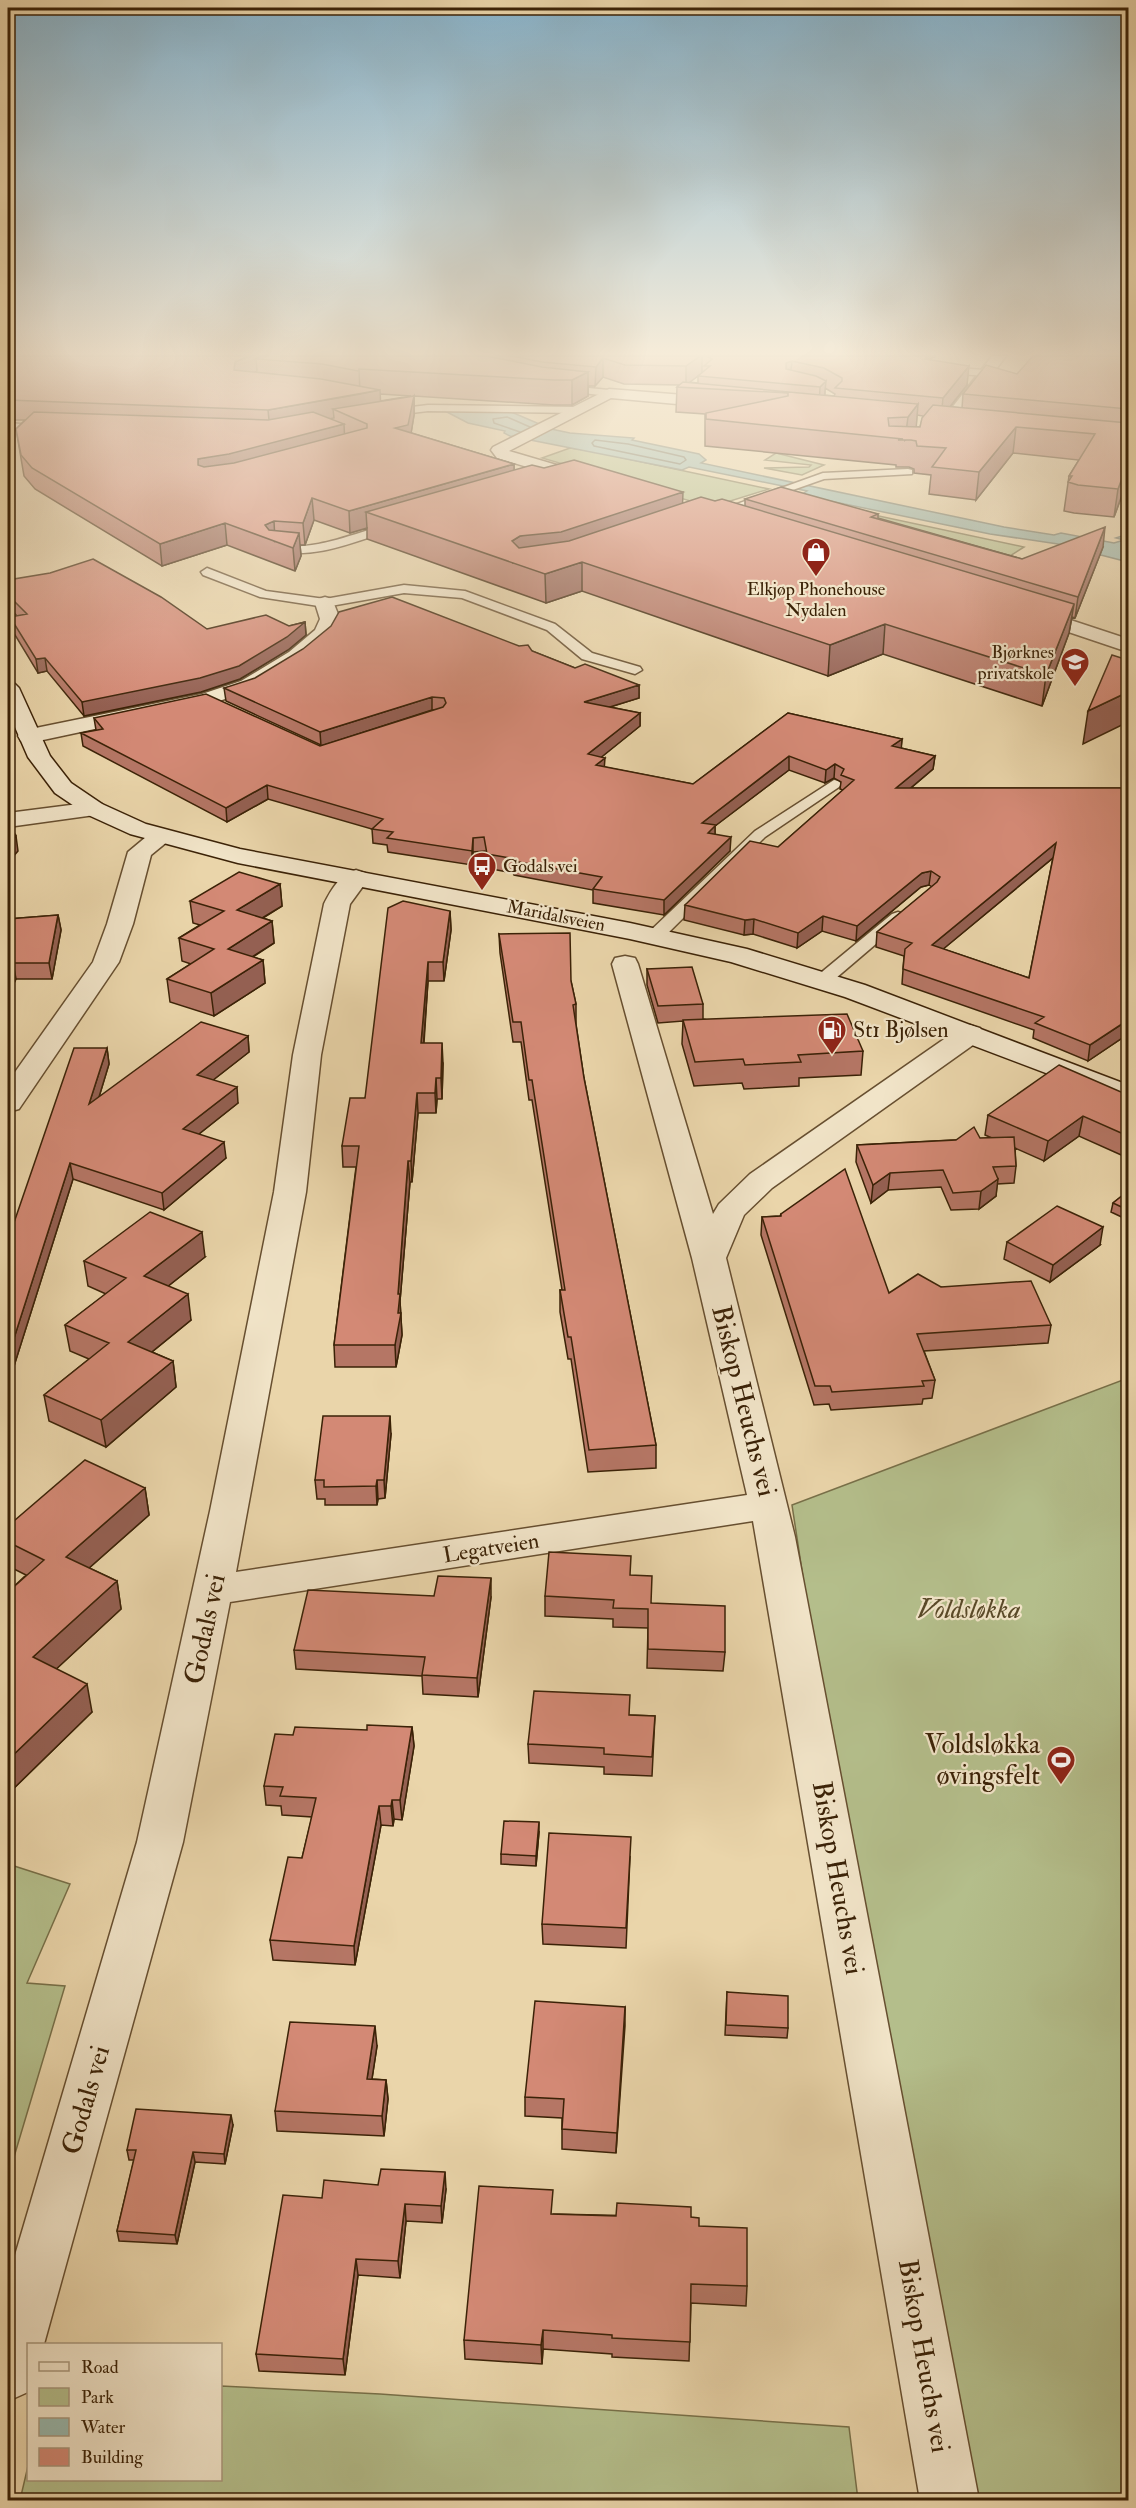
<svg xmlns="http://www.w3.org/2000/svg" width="1136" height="2508" font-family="'IM FELL Double Pica',serif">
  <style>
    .green { fill: #b4be8b; stroke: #787049; stroke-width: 1.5 }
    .water { fill: #98b8ad; stroke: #737c6b; stroke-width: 1.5 }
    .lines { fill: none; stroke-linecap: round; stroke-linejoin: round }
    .shore { stroke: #6a6d5a; stroke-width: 1.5 }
    .lane-casing { stroke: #674f30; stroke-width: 3 }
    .street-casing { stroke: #674f30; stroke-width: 3 }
    .secondary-casing { stroke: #3b2207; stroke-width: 3 }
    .lane { fill: #f1e4c8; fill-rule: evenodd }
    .street { fill: #f1e4c8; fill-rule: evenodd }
    .secondary { fill: #f1e4c8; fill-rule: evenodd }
    .wall { fill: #b57665; stroke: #3b2207; stroke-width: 1.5; fill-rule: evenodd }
    .shaded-wall { fill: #946052; stroke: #3b2207; stroke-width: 1.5 }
    .building { fill: #d38975; stroke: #3b2207; stroke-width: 1.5; fill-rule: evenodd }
    .labels { text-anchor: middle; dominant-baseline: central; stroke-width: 4.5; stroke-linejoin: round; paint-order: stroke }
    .far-poi-label { font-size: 18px; fill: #3b2207; stroke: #f1e4c8 }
    .far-street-label { font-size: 18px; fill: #3b2207; stroke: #f1e4c8 }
    .poi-label { font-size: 22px; fill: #3b2207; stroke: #f1e4c8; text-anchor: start }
    .street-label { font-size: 22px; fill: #3b2207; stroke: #f1e4c8 }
    .near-street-label { font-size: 27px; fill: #3b2207; stroke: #f1e4c8 }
    .near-park-label { font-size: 27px; font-style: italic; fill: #594928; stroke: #f1e4c8 }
    .near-poi-label { font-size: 27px; fill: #3b2207; stroke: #f1e4c8; text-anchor: end }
  </style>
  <rect width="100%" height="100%" fill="#ead5aa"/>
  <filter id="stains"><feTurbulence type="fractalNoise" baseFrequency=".00333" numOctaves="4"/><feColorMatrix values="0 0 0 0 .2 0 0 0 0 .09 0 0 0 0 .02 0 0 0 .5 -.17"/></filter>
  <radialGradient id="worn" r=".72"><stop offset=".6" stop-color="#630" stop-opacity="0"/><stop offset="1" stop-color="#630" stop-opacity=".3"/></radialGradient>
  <path class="green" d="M 570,448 L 586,450 L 769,489 L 711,507 L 542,458 Z
    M 776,453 L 824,465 L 802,475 L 764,468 L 809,467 L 811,465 L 765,460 Z
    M 818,503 L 1024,547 L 999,563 Z
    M 1128,1378 L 1128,2500 L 943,2500 L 792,1505 Z
    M 8,1864 L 70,1884 L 27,1983 L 65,1986 L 8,2177 Z
    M 221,2386 L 380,2394 L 849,2427 L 858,2500 L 20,2500 L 28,2466 L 28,2480 L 220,2480 Z"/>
  <path class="water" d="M 445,411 L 509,411 L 551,429 L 570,433 L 634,438 L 632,440 L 699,454 L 706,460 L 701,463 L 1004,527 L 1054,535 L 1061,533 L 1114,543 L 1124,540 L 1116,538 L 1128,534 L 1128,562 L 1058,544 L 990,534 L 801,495 L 807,491 L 689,467 L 682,470 L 510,436 L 504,433 L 505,431 L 468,423 Z"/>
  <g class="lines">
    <path class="shore" d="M 520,432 L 494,423 L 493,419 L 507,417 L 530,427
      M 595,440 L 628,444 L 684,457 L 686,460 L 680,464 L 594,446 L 592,443 Z"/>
    <g class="lane-casing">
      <path id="lane" d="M 940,367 L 986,370 L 991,373 L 986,376 L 937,372 L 935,370 Z
        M 558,385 L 609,390 L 614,393 L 609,396 L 555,390 L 555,386 Z
        M 428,405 L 577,407 L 582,410 L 577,413 L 428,411 L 387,416 L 382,413 L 387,410 Z
        M 8,423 L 46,426 L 51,429 L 46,432 L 8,429 Z
        M 908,469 L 912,470 L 912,474 L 824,479 L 719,516 L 711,516 L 709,514 L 823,473 Z
        M 393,523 L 397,524 L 397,528 C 356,541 314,561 271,550 L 269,548 L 275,545 C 316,552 353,533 393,523 Z
        M 207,568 L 266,591 L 325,599 L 404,585 L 465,591 L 555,624 L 592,653 L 640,667 L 642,670 L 635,674 L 582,659 L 547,630 L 462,598 L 404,593 L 325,607 L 260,597 L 203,575 L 201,572 Z
        M 834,780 L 839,781 L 841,784 L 839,787 L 765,837 L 661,940 L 649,940 L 647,936 L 649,932 L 755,831 Z
        M 898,912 L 904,914 L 906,917 L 904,920 L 829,984 L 817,984 L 814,980 L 817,976 L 892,914 Z"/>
    </g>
    <g class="street-casing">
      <path id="street" d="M 992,356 L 1006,356 L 951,428 L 941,428 L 938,425 L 941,422 Z
        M 609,389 L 721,398 L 729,403 L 721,408 L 611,398 L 509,451 L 594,476 L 596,480 L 594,484 L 588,485 L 497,458 L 491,450 L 493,447 Z
        M 325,597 L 332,599 L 340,619 L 330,637 L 303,660 L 255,689 L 207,705 L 29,743 L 21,741 L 18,736 L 21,731 L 202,694 L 241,681 L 289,652 L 315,630 L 320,619 L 315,603 L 318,599 Z
        M 1028,606 L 1128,639 L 1128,652 L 1021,616 L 1018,612 L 1021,608 Z
        M 94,802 L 102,804 L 106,809 L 102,814 L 8,827 L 8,813 Z
        M 161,830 L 170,832 L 173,837 L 151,855 L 133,924 L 119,962 L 19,1109 L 8,1112 L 8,1082 L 93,962 L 107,924 L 128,852 L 152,832 Z
        M 356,870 L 365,873 L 369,878 L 350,904 L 321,1055 L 306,1192 L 236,1572 L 747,1495 L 692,1258 L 612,964 L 615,958 L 625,956 L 635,958 L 638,964 L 713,1214 L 719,1204 L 750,1174 L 960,1028 L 970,1025 L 980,1028 L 984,1034 L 980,1040 L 772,1188 L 744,1215 L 726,1258 L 795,1537 L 979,2500 L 920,2500 L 753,1521 L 230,1602 L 183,1842 L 44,2344 L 28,2344 L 28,2392 L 8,2401 L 8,2279 L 137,1842 L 210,1511 L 274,1192 L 293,1055 L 324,904 C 331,890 340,874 356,870 Z"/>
    </g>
    <g class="secondary-casing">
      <path id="secondary" d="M 8,682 L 15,684 L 19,688 L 50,756 L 71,783 L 102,804 L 146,824 L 240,849 L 630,923 L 747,949 L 865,985 L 1128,1085 L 1128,1104 L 845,997 L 731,962 L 630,939 L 238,863 L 130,834 L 86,814 L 55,793 L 28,757 L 8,711 Z"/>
    </g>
    <use href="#lane" class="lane"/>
    <use href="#street" class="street"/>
    <use href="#secondary" class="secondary"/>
  </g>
  <path class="wall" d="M 8,356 L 936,356 L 929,359 L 967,385 L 950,407 L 962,408 L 963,394 L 1017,374 L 1128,356 L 1128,480 L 1114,517 L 1074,513 L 1064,511 L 1069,476 L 1079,460 L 1013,453 L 976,500 L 929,494 L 931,475 L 914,473 L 914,469 L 909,467 L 896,467 L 896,465 L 705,446 L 705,414 L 676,412 L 677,387 L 679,385 L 624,384 L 603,377 L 595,386 L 588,386 L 588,396 L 572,405 L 554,405 L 414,396 L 414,415 L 411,433 L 514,464 L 514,470 L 682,503 L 715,501 L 745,506 L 745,499 L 878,514 L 878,518 L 1022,559 L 1103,547 L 1075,618 L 1072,617 L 1069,633 L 1042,706 L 883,654 L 828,676 L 582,591 L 546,603 L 367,539 L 367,528 L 350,533 L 314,520 L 305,545 L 300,545 L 301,556 L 295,571 L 227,545 L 162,566 L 35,489 L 24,476 L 16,429 L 25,420 L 8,420 ZM 702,373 L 698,376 L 698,383 L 689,382 ZM 825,388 L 835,394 L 834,396 L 825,395 ZM 380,394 L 411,396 L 380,401 ZM 917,415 L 923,416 L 920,427 L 916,427 Z
    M 8,580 L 207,629 L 289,626 L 305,622 L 306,635 L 288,650 L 240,679 L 201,692 L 84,716 L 47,671 L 38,673 L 12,630 L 10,617 L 17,616 L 8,606 Z
    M 532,651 L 575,668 L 639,685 L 639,698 L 610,707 L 640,713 L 640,726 L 601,757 L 604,767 L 693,784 L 788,713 L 902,739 L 901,748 L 935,756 L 933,769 L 911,788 L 1121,788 L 1128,1034 L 1088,1061 L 1033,1038 L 1034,1030 L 902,984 L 904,956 L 876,947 L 877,932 L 932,887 L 929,885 L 921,887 L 856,941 L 822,931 L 797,948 L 753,934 L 744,935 L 684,920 L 685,905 L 778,847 L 843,790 L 840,789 L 841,782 L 834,778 L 825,783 L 789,770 L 715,826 L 715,834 L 730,851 L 664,915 L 593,903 L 593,890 L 514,875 L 513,873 L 487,868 L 485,851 L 473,852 L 472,865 L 388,852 L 387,845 L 373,843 L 372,829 L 268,799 L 227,822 L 83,746 L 81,733 L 96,730 L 94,718 L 320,746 L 321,745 L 226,701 L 224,688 ZM 432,710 L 434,710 L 348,737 ZM 1053,858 L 1029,978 L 943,949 Z
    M 280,884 L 282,906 L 263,918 L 272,921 L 274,943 L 253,957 L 263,960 L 265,983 L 214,1016 L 170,1002 L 167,979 L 191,964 L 182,961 L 179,938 L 200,925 L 193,923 L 190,901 Z
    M 450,911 L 451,930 L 444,981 L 428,981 L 424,1043 L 443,1063 L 442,1099 L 437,1099 L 436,1113 L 418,1113 L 412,1182 L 410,1182 L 400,1301 L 402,1335 L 396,1367 L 335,1367 L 334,1345 L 356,1167 L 343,1167 L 342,1146 L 365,1098 Z
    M 58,915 L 61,930 L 52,979 L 16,979 L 8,996 L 8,919 Z
    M 499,934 L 571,981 L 576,1004 L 576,1024 L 584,1078 L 656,1445 L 656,1468 L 588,1472 L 571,1359 L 568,1359 L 560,1312 L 560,1290 L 562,1290 L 532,1100 L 529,1100 L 521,1042 L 513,1042 L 500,953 Z
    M 647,969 L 703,1004 L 703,1019 L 863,1051 L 861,1075 L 799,1078 L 799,1086 L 744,1089 L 742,1083 L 694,1086 L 682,1044 L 683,1021 L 658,1023 L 647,985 Z
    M 248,1036 L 249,1052 L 213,1080 L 238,1103 L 199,1134 L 226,1158 L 164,1210 L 73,1179 L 8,1385 L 8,1240 L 107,1048 L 109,1064 L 99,1097 Z
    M 1128,1095 L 1128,1158 L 1079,1136 L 1044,1161 L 1015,1148 L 1016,1166 L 1014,1183 L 997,1184 L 996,1196 L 979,1209 L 951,1210 L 941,1187 L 888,1190 L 871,1203 L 856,1162 L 857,1145 L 992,1138 L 985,1135 L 988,1115 Z
    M 1128,1191 L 1128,1220 L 1111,1212 L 1113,1203 Z
    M 781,1214 L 889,1293 L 941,1287 L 1051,1325 L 1048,1343 L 924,1351 L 935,1380 L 932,1398 L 923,1399 L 922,1404 L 831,1410 L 829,1404 L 814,1405 L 761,1235 L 762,1217 L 780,1216 Z
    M 1007,1242 L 1100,1245 L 1050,1282 L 1004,1259 Z
    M 205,1257 L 168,1286 L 191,1320 L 152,1352 L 173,1361 L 176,1387 L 106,1447 L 49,1421 L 44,1395 L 89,1359 L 70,1351 L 65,1325 L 106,1294 L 88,1286 L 84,1261 Z
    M 391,1434 L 385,1498 L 378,1499 L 377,1505 L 325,1505 L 325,1499 L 317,1499 L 315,1480 Z
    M 145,1488 L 149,1515 L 89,1568 L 117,1581 L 121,1609 L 56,1669 L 92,1712 L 8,1794 L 8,1592 L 26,1575 L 8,1566 L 8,1526 Z
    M 630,1575 L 651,1603 L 725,1652 L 723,1671 L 647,1668 L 648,1628 L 613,1627 L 613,1619 L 545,1616 L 545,1596 Z
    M 434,1596 L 491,1597 L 478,1697 L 423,1694 L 422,1676 L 296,1669 L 294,1650 Z
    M 630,1715 L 655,1716 L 652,1776 L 604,1774 L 604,1767 L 529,1763 L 528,1744 Z
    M 412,1727 L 414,1746 L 402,1820 L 394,1819 L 393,1826 L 381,1825 L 355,1965 L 273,1960 L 270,1940 L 302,1858 L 312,1817 L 282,1815 L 281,1806 L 266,1805 L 264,1786 L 367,1730 Z
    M 539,1832 L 536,1866 L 501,1864 L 501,1854 Z
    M 630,1857 L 626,1948 L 543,1944 L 542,1924 Z
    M 727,1992 L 788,2028 L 787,2038 L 725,2035 Z
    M 625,2007 L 616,2153 L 562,2149 L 562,2118 L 525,2116 L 525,2097 Z
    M 377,2046 L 372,2079 L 386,2080 L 388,2099 L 384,2136 L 277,2131 L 275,2111 Z
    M 233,2125 L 225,2164 L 195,2162 L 177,2244 L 119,2241 L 117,2231 L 134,2160 L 129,2160 L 127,2150 Z
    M 378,2185 L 446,2189 L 442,2223 L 406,2221 L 400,2278 L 358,2275 L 345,2375 L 259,2371 L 256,2354 L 322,2198 Z
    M 553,2214 L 691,2217 L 747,2286 L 746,2306 L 691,2303 L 689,2361 L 612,2357 L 612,2354 L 543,2349 L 542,2364 L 465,2359 L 464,2340 Z"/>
  <path class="shaded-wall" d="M 248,356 L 281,356 L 256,359 L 257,371 L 237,381 L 234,370 L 235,362 Z
    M 700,356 L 702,356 L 702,373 L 686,385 L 686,366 Z
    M 923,356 L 936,356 L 925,361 Z
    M 603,358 L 603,377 L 595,386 L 596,367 Z
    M 792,361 L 790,380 L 785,382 L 786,363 Z
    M 969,366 L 967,385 L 941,418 L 943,398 Z
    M 359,369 L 360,394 L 380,390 L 381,410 L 333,409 L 334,418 L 270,430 L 268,410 L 360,394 Z
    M 588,372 L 588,396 L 572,405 L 572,380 Z
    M 826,381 L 824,400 L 819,406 L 820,387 Z
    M 414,396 L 414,415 L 409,446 L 395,428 Z
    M 918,404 L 916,430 L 905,440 L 908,417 Z
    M 344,424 L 345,445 L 200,480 L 198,465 L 198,459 Z
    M 1016,427 L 1013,453 L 976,500 L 979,472 Z
    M 1128,462 L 1128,478 L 1114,517 L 1118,489 Z
    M 514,464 L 514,485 L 366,512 L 367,528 L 350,533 L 349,511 Z
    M 683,492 L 682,519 L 513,563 L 512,541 L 520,536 Z
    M 312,498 L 314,520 L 305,545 L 303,523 Z
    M 274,521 L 275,542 L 265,525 Z
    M 225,523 L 227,545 L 162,566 L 160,544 Z
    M 1105,527 L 1103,547 L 1075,618 L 1078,597 Z
    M 299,533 L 301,556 L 295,571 L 293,548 Z
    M 582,562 L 582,591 L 546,603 L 545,574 Z
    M 1074,604 L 1069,633 L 1042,706 L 1046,675 Z
    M 305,622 L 306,635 L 288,650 L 240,679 L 201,692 L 84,716 L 82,702 Z
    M 885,624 L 883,654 L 828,676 L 830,645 Z
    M 45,658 L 47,671 L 38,673 L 36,659 Z
    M 639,685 L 639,698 L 584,715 L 584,702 Z
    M 1128,692 L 1128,722 L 1083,744 L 1088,711 Z
    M 432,697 L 432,710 L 321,746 L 320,732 Z
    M 640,713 L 640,726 L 588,768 L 588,754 Z
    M 902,739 L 901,752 L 892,746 Z
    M 789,756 L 789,770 L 715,826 L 715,839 L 708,833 L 702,823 Z
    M 935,756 L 933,769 L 894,802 L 896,788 Z
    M 605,758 L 604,771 L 596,765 Z
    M 835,764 L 834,778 L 825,783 L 826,770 Z
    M 267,785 L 268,799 L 227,822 L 226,808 Z
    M 16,836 L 18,851 L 12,858 L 13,863 L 8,870 L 8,846 Z
    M 731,837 L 730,851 L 664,915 L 664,900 Z
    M 473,838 L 473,852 L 472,865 L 472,851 Z
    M 1056,843 L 1054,857 L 930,960 L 932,945 Z
    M 9,870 L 12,885 L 8,893 L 8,874 Z
    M 931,871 L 929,885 L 921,887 L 856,941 L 857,926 L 922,873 Z
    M 280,884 L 282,906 L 239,932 L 237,910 Z
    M 450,911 L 451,930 L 444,981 L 443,962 Z
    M 58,915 L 61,930 L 52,979 L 49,963 Z
    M 823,916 L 822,931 L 797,948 L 798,933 Z
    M 754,919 L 753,934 L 744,935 L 745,920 Z
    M 272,921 L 274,943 L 230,971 L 228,949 Z
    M 263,960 L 265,983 L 214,1016 L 211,993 Z
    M 428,962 L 428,981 L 422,1063 L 421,1043 Z
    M 13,963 L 16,979 L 8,996 L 8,975 Z
    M 1128,1020 L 1128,1034 L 1088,1061 L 1090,1045 Z
    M 248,1036 L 249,1052 L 199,1091 L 197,1075 Z
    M 442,1043 L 443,1063 L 442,1099 L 441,1078 Z
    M 107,1048 L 109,1064 L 92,1120 L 89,1104 Z
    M 436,1078 L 437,1099 L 436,1113 L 435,1093 Z
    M 237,1087 L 238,1103 L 185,1145 L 183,1129 Z
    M 417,1093 L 418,1113 L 412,1182 L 411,1161 Z
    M 1083,1116 L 1079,1136 L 1044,1161 L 1048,1141 Z
    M 224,1142 L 226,1158 L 164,1210 L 162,1193 Z
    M 408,1161 L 410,1182 L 400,1301 L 402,1335 L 396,1367 L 395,1345 L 398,1294 Z
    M 70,1163 L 73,1179 L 8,1385 L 8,1357 Z
    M 890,1173 L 888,1190 L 871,1203 L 873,1185 Z
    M 998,1179 L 996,1196 L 979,1209 L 981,1191 Z
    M 1103,1227 L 1100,1245 L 1050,1282 L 1053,1265 Z
    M 202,1232 L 205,1257 L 148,1302 L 144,1276 Z
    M 188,1294 L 191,1320 L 132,1368 L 128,1342 Z
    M 173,1361 L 176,1387 L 106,1447 L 101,1420 Z
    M 390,1416 L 391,1434 L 385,1498 L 384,1480 Z
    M 377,1480 L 378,1499 L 377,1505 L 376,1486 Z
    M 145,1488 L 149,1515 L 71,1584 L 66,1557 Z
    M 491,1578 L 491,1597 L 478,1697 L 477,1678 Z
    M 117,1581 L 121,1609 L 39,1685 L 33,1657 Z
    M 87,1684 L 92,1712 L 8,1794 L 8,1760 Z
    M 412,1727 L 414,1746 L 402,1820 L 400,1800 Z
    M 392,1800 L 394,1819 L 393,1826 L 391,1806 Z
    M 379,1806 L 381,1825 L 355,1965 L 354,1946 Z
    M 539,1822 L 539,1832 L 536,1866 L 536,1856 Z
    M 625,2007 L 625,2026 L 616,2153 L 617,2133 Z
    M 375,2026 L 377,2046 L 369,2098 L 367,2079 Z
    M 386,2080 L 388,2099 L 384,2136 L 382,2116 Z
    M 231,2115 L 233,2125 L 225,2164 L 224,2154 Z
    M 193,2152 L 195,2162 L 177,2244 L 175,2235 Z
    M 445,2172 L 446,2189 L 442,2223 L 441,2206 Z
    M 405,2204 L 406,2221 L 400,2278 L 398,2261 Z
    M 356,2259 L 358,2275 L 345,2375 L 343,2359 Z
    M 543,2330 L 543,2349 L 542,2364 L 541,2345 Z"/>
  <path class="building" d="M 8,356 L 248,356 L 235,362 L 234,370 L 321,379 L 380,390 L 268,410 L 8,400 L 8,360 L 9,359 L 8,359 Z
    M 261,356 L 486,356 L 542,367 L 588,372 L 572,380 L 554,380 L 359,369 L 358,371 L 322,364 L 256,359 Z
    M 513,356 L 700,356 L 686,366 L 625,365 L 603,358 L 596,367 L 542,362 Z
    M 707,356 L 927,356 L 925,359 L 969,366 L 943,398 L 835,388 L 842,381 L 842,378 L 824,368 L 792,361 L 786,363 L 786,369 L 816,376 L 826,381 L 820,387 L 698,376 L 710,366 L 704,366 L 712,359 Z
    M 1033,356 L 1128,356 L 1128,409 L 963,394 L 986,365 L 1017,374 Z
    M 683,382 L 918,404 L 908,417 L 888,418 L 889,426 L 920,427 L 922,418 L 933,405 L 1128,423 L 1128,462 L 1118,489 L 1078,485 L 1068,482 L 1072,476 L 1069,476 L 1095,434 L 1016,427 L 979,472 L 932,467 L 946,448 L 917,446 L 916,441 L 911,440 L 898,440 L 903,439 L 706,419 L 706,413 L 788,396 L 788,393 L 677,387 Z
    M 414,396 L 408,425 L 395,428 L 514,464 L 349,511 L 312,498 L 303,523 L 274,521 L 265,525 L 269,530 L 299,533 L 293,548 L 225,523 L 160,544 L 32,468 L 21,455 L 16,429 L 34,412 L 268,420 L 313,412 L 344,424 L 229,454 L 198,459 L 198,465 L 204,467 L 234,463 L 367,428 L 367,424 L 333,409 Z
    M 574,460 L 683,492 L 561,532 L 520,536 L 512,541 L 519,548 L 569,541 L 701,497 L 715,501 L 722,499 L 1074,604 L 1046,675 L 885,624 L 830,645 L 582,562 L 545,574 L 366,512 L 532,465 L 544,468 Z
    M 781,487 L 878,514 L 871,517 L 1022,559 L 1105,527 L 1078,597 L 745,499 Z
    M 93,559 L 161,597 L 207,629 L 266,615 L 289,626 L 305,622 L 287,637 L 239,666 L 200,678 L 82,702 L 45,658 L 36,659 L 10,617 L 27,614 L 8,595 L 8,580 L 50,573 Z
    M 392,597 L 519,646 L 528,645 L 532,651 L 575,668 L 585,664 L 639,685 L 584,702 L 640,713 L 588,754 L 605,758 L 596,765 L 693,784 L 788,713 L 902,739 L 892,746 L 935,756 L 896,788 L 1121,788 L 1128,806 L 1128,1020 L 1090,1045 L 1035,1023 L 1044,1017 L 903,969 L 905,949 L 912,943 L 877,932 L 937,882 L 940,877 L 931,871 L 922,873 L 857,926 L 823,916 L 798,933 L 754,919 L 745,920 L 685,905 L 750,841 L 778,847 L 854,780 L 841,775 L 844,769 L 835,764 L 826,770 L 789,756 L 702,823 L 716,825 L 708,833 L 731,837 L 664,900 L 593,889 L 602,877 L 513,861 L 516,859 L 487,854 L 484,837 L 473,838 L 472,851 L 387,838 L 393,832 L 372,829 L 383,819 L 267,785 L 226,808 L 81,733 L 103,729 L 94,718 L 206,694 L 320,746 L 443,707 L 446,703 L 444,698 L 432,697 L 320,732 L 224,688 L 255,678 L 303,649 L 331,626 L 339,612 ZM 1056,843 L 1029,978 L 932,945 Z
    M 1112,655 L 1128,660 L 1128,692 L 1088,711 Z
    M 8,821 L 16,836 L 8,846 Z
    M 239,872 L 280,884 L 237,910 L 272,921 L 228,949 L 263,960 L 211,993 L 167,979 L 214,949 L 179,938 L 224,911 L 190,901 Z
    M 403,901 L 450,911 L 443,962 L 428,962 L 421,1043 L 442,1043 L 441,1078 L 436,1078 L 435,1093 L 417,1093 L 411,1161 L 408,1161 L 398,1294 L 400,1294 L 398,1313 L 401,1313 L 395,1345 L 334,1345 L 359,1146 L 342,1146 L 350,1098 L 365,1098 L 388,908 Z
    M 58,915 L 49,963 L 13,963 L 8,975 L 8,919 Z
    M 570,933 L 571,981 L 576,1004 L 573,1005 L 584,1078 L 656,1445 L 589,1450 L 571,1337 L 568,1337 L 560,1290 L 565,1290 L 532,1080 L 529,1080 L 521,1022 L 513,1022 L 499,934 Z
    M 692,967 L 703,1004 L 658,1006 L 647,969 Z
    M 847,1014 L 863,1051 L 798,1055 L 801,1062 L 745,1065 L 743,1059 L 695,1062 L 683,1020 Z
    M 201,1022 L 248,1036 L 197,1075 L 237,1087 L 183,1129 L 224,1142 L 162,1193 L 70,1163 L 8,1357 L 8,1240 L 74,1048 L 107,1048 L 89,1104 Z
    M 1059,1065 L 1128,1095 L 1128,1136 L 1083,1116 L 1048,1141 L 988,1115 Z
    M 974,1127 L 980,1138 L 1014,1137 L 1016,1166 L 993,1167 L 998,1179 L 981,1191 L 953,1193 L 943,1170 L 890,1173 L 873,1185 L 857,1145 L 956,1140 Z
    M 845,1169 L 889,1293 L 918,1274 L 941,1287 L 1031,1281 L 1051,1325 L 917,1334 L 935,1380 L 922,1381 L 924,1386 L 832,1392 L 830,1386 L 815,1386 L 762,1217 L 781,1216 L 781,1214 Z
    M 1128,1191 L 1128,1210 L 1113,1203 Z
    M 1057,1206 L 1103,1227 L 1053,1265 L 1007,1242 Z
    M 150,1212 L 202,1232 L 144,1276 L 188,1294 L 128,1342 L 173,1361 L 101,1420 L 44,1395 L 109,1343 L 65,1325 L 126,1278 L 84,1261 Z
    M 323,1416 L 390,1416 L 384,1480 L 377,1480 L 376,1486 L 324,1487 L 324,1480 L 315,1480 Z
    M 85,1460 L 145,1488 L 66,1557 L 117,1581 L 33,1657 L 87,1684 L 8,1760 L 8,1664 L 11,1660 L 8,1659 L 8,1592 L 44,1560 L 8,1542 L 8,1526 Z
    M 549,1552 L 631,1556 L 630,1575 L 652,1576 L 651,1603 L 725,1606 L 725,1652 L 648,1649 L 648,1609 L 613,1608 L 614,1600 L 545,1596 Z
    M 438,1576 L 491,1578 L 477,1678 L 422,1675 L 425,1657 L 294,1650 L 308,1590 L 434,1596 Z
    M 534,1691 L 630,1695 L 629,1715 L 655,1716 L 652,1757 L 604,1754 L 604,1748 L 528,1744 Z
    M 367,1725 L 412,1727 L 400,1800 L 392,1800 L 391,1806 L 379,1806 L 354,1946 L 270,1940 L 288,1857 L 302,1858 L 316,1798 L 280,1796 L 283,1787 L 264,1786 L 275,1734 L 293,1735 L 295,1727 L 367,1730 Z
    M 504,1821 L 539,1822 L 536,1856 L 501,1854 Z
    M 549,1833 L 631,1837 L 626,1928 L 542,1924 Z
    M 727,1992 L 788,1996 L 788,2028 L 726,2025 Z
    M 535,2001 L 625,2007 L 617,2133 L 562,2129 L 564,2099 L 525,2097 Z
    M 290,2022 L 375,2026 L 367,2079 L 386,2080 L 382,2116 L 275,2111 Z
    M 136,2109 L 231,2115 L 224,2154 L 193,2152 L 175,2235 L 117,2231 L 136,2150 L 127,2150 Z
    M 381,2169 L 445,2172 L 441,2206 L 405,2204 L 398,2261 L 356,2259 L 343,2359 L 256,2354 L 283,2195 L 322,2198 L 324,2180 L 378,2185 Z
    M 479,2186 L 553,2190 L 551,2214 L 616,2216 L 617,2203 L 691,2207 L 691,2217 L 699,2218 L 699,2226 L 747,2228 L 747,2286 L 691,2284 L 690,2342 L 612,2338 L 612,2335 L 543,2330 L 541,2345 L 464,2340 Z"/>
  <linearGradient id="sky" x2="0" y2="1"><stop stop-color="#88b6d0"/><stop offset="0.5" stop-color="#f6ecd9"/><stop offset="1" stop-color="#f6ecd9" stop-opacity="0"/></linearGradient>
  <rect width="1136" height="707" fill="url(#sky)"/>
  <defs>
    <g id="shop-pin" transform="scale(1.5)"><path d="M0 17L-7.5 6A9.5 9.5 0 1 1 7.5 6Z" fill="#8f2418" stroke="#f1e4c8"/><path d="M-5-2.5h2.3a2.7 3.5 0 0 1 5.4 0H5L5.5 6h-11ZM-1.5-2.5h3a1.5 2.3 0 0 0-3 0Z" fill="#fff"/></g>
    <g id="school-pin" transform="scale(1.5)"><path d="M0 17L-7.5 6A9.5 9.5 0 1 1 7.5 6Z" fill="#8f2418" stroke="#f1e4c8"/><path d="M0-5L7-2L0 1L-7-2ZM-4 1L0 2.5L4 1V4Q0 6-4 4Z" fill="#fff"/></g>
    <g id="bus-pin" transform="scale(1.5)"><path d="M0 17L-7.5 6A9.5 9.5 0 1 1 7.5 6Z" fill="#8f2418" stroke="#f1e4c8"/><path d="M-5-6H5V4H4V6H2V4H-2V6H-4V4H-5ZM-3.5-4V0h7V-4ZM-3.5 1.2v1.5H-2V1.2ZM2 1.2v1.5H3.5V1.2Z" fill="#fff"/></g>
    <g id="fuel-pin" transform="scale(1.5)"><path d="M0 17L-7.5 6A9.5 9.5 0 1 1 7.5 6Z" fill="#8f2418" stroke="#f1e4c8"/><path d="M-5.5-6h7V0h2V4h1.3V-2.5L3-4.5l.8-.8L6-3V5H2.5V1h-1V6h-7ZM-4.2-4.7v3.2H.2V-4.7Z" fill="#fff"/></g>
    <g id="stadium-pin" transform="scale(1.5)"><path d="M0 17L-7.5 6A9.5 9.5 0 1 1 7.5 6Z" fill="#8f2418" stroke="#f1e4c8"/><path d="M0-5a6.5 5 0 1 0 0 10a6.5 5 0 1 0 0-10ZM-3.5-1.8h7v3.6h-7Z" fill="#fff"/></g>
  </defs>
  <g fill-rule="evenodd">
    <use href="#shop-pin" x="816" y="552"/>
    <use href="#school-pin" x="1075" y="662"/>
    <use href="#bus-pin" x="482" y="866"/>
    <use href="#fuel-pin" x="832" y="1030"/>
    <use href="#stadium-pin" x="1061" y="1760"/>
  </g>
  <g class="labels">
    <g class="far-poi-label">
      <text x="816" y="589">Elkjøp Phonehouse<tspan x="816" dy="21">Nydalen</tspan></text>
      <text x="1054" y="652" text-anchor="end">Bjørknes<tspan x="1054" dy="21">privatskole</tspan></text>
      <text x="503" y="866" text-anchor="start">Godals vei</text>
    </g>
    <g class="far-street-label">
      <text transform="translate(556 916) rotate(11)">Maridalsveien</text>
    </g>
    <g class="poi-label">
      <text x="853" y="1030">St1 Bjølsen</text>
    </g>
    <g class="street-label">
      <text transform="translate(491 1548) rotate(-9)">Legatveien</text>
    </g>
    <g class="near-street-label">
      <text transform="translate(744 1401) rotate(76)">Biskop Heuchs vei</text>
      <text transform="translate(205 1629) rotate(-78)">Godals vei</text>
      <text transform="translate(838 1878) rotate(80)">Biskop Heuchs vei</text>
      <text transform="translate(86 2100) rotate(-74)">Godals vei</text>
      <text transform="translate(924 2356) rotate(80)">Biskop Heuchs vei</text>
    </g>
    <g class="near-park-label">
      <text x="969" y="1609">Voldsløkka</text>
    </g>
    <g class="near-poi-label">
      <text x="1040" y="1744">Voldsløkka<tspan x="1040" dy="31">øvingsfelt</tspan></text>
    </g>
  </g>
  <rect width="1136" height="2508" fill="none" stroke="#ead5aa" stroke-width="30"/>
  <rect x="9" y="9" width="1118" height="2490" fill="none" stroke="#3b2207" stroke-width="3"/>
  <rect x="15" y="15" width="1106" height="2478" fill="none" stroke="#3b2207" stroke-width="1.5"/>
  <rect x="27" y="2343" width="195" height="138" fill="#f1e4c8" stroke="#a8967b" stroke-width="1.5"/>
  <rect x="39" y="2362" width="30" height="9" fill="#f1e4c8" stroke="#a8967b" stroke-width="1.5"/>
  <text x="81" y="2373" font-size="18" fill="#3b2207">Road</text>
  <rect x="39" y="2388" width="30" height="18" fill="#b4be8b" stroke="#a8967b" stroke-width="1.5"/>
  <text x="81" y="2403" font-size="18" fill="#3b2207">Park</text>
  <rect x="39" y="2418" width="30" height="18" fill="#98b8ad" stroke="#a8967b" stroke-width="1.5"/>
  <text x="81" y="2433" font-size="18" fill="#3b2207">Water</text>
  <rect x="39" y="2448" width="30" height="18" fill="#d38975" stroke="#a8967b" stroke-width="1.5"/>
  <text x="81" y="2463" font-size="18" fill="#3b2207">Building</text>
  <rect width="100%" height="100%" filter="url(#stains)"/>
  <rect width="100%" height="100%" fill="url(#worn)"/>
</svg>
